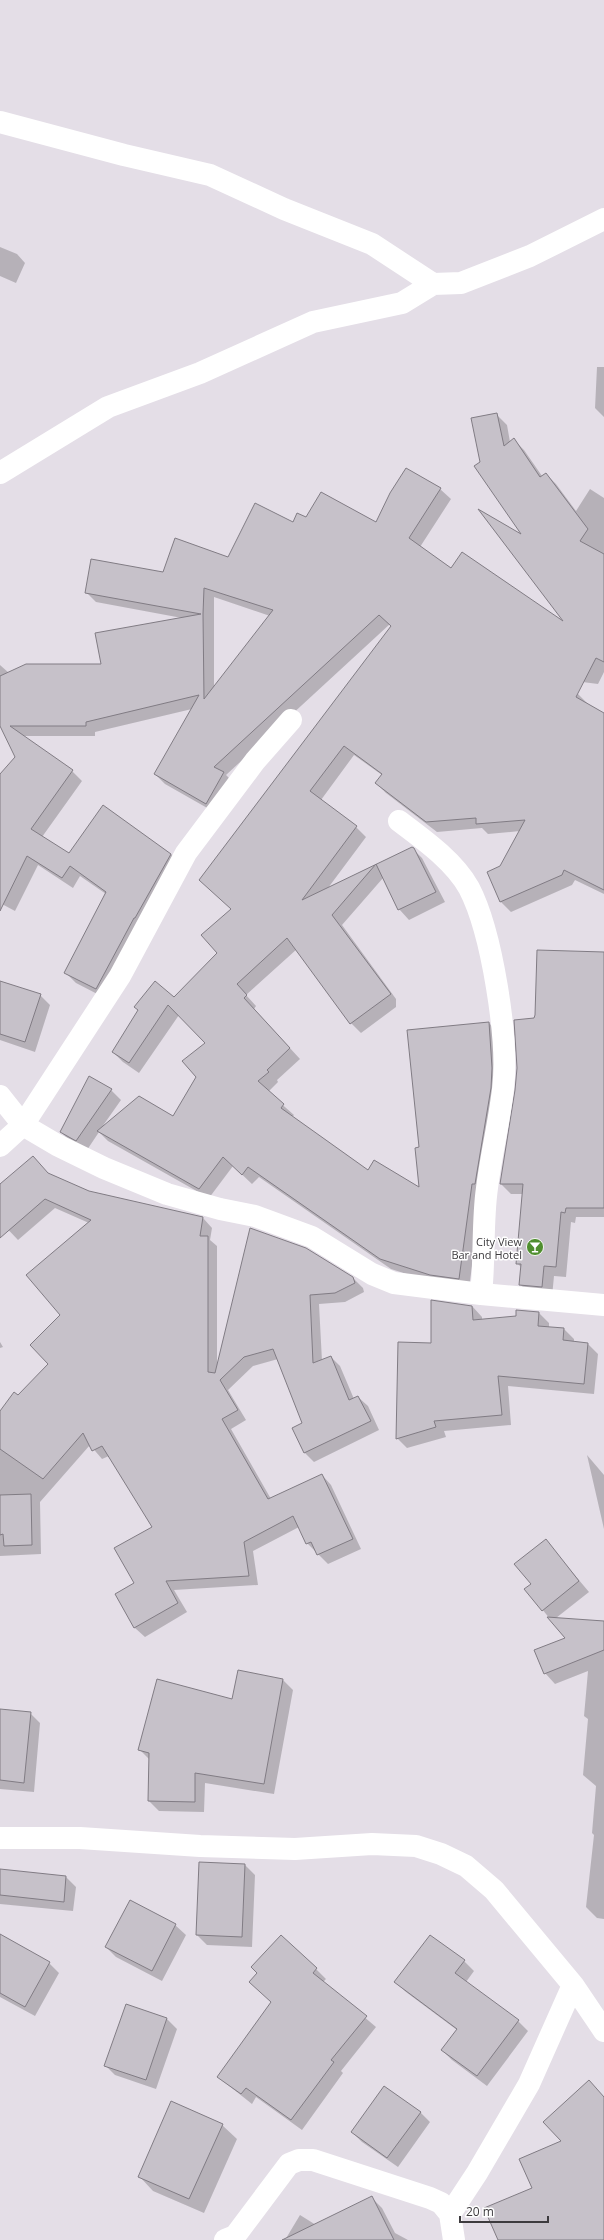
<svg xmlns="http://www.w3.org/2000/svg" width="604" height="2240" font-family="'Open Sans',sans-serif">
  <style>
    .shadow { fill: #0003; fill-rule: evenodd }
    .building { fill: #c6c1c9; stroke: #817c84; fill-rule: evenodd }
    .lines { fill: none; stroke-linecap: round; stroke-linejoin: round }
    .minor { stroke: #fff; stroke-width: 22 }
    .labels { text-anchor: middle; dominant-baseline: central; stroke-width: 3; stroke-linejoin: round; paint-order: stroke }
    .poi-label { font-size: 11px; fill: #3d3b3e; stroke: #fff; text-anchor: end }
  </style>
  <rect width="100%" height="100%" fill="#e4dee7"/>
  <path class="shadow" d="M 0,247 L 17,254 L 25,263 L 16,283 L 0,276 Z
    M 597,367 L 604,367 L 604,417 L 595,408 Z
    M 497,415 L 507,425 L 510,442 L 514,440 L 524,450 L 542,476 L 546,474 L 556,484 L 576,511 L 590,489 L 604,498 L 604,672 L 598,684 L 551,678 L 578,694 L 588,704 L 604,714 L 604,894 L 575,880 L 572,885 L 511,912 L 501,902 L 488,872 L 501,867 L 520,831 L 488,834 L 482,828 L 437,832 L 386,793 L 376,783 L 382,775 L 354,755 L 321,800 L 356,827 L 366,837 L 328,888 L 412,848 L 422,858 L 445,902 L 409,920 L 399,909 L 383,878 L 342,925 L 396,999 L 396,1007 L 361,1033 L 351,1023 L 297,949 L 246,995 L 256,1006 L 254,1009 L 300,1059 L 277,1080 L 278,1082 L 268,1092 L 294,1115 L 292,1117 L 368,1171 L 420,1189 L 420,1148 L 489,1023 L 499,1034 L 482,1194 L 469,1288 L 441,1285 L 391,1269 L 259,1177 L 252,1184 L 233,1166 L 209,1198 L 108,1141 L 99,1132 L 87,1150 L 71,1142 L 61,1132 L 111,1090 L 121,1100 L 102,1127 L 173,1117 L 197,1077 L 206,1043 L 179,1015 L 139,1073 L 123,1062 L 113,1052 L 174,999 L 218,953 L 232,909 L 392,626 L 390,624 L 226,775 L 234,783 L 216,813 L 165,784 L 155,774 L 192,709 L 95,732 L 95,736 L 22,736 L 72,771 L 82,781 L 42,837 L 69,854 L 171,854 L 181,865 L 107,999 L 76,983 L 65,972 L 106,894 L 80,876 L 73,888 L 38,865 L 15,911 L 0,903 L 0,775 L 16,757 L 0,721 L 0,665 L 9,673 L 102,665 L 182,618 L 96,602 L 86,592 L 229,558 L 293,523 L 307,518 L 377,524 L 440,489 L 451,499 L 420,547 L 452,569 L 566,625 L 524,537 L 481,463 ZM 214,597 L 270,616 L 214,688 Z
    M 604,953 L 604,1217 L 576,1217 L 575,1223 L 571,1222 L 566,1277 L 554,1276 L 552,1297 L 530,1295 L 520,1284 L 522,1268 L 517,1263 L 523,1194 L 511,1194 L 501,1184 L 534,1019 Z
    M 0,994 L 40,995 L 50,1005 L 35,1052 L 0,1040 Z
    M 49,1175 L 89,1192 L 203,1218 L 212,1228 L 210,1240 L 217,1246 L 217,1366 L 251,1229 L 353,1278 L 363,1288 L 364,1292 L 345,1302 L 319,1304 L 322,1361 L 331,1357 L 340,1366 L 354,1399 L 358,1397 L 368,1406 L 379,1430 L 314,1462 L 305,1453 L 304,1423 L 278,1359 L 253,1366 L 228,1390 L 246,1420 L 231,1429 L 271,1499 L 322,1475 L 331,1485 L 361,1549 L 328,1564 L 307,1543 L 299,1527 L 253,1551 L 258,1585 L 174,1590 L 187,1612 L 145,1637 L 135,1628 L 116,1595 L 136,1584 L 154,1527 L 109,1456 L 102,1459 L 90,1445 L 40,1502 L 41,1554 L 0,1556 L 0,1413 L 50,1364 L 61,1315 L 89,1223 L 55,1208 L 18,1240 L 0,1221 L 0,1185 Z
    M 472,1306 L 482,1317 L 482,1321 L 539,1313 L 549,1323 L 549,1328 L 564,1329 L 574,1339 L 574,1342 L 588,1344 L 598,1354 L 594,1394 L 508,1386 L 511,1425 L 444,1431 L 446,1437 L 407,1448 L 397,1438 L 432,1344 Z
    M 0,1342 L 3,1347 L 0,1348 Z
    M 587,1455 L 604,1475 L 604,1529 Z
    M 546,1541 L 589,1592 L 556,1618 L 604,1622 L 604,1919 L 597,1918 L 586,1907 L 594,1835 L 592,1833 L 596,1786 L 583,1775 L 588,1719 L 584,1716 L 588,1671 L 555,1684 L 545,1673 L 566,1639 L 526,1589 L 532,1584 Z
    M 283,1680 L 293,1690 L 274,1794 L 205,1783 L 204,1812 L 159,1811 L 149,1801 L 150,1760 L 140,1750 L 233,1700 Z
    M 0,1710 L 30,1713 L 40,1723 L 34,1792 L 0,1789 Z
    M 200,1863 L 245,1865 L 255,1875 L 252,1947 L 207,1945 L 197,1935 Z
    M 0,1870 L 66,1877 L 76,1887 L 73,1911 L 0,1904 Z
    M 175,1925 L 186,1935 L 162,1981 L 116,1957 L 106,1947 Z
    M 0,1936 L 49,1963 L 59,1973 L 35,2016 L 0,1997 Z
    M 464,1961 L 474,1971 L 466,1982 L 518,2021 L 528,2031 L 487,2086 L 452,2060 L 442,2050 L 457,2030 L 406,1992 L 395,1982 Z
    M 316,1969 L 326,1979 L 323,1982 L 376,2027 L 341,2071 L 343,2073 L 302,2130 L 256,2097 L 252,2104 L 218,2077 Z
    M 167,2019 L 177,2029 L 156,2089 L 115,2075 L 105,2065 Z
    M 420,2112 L 430,2122 L 398,2167 L 362,2142 L 352,2132 Z
    M 222,2125 L 237,2139 L 204,2213 L 153,2191 L 139,2176 Z
    M 371,2197 L 382,2208 L 395,2233 L 408,2240 L 285,2240 L 300,2215 L 316,2225 Z"/>
  <path class="building" d="M 497,413 L 504,446 L 514,438 L 540,477 L 546,473 L 588,529 L 580,541 L 604,554 L 604,662 L 596,658 L 576,697 L 604,713 L 604,890 L 564,870 L 562,875 L 500,902 L 487,872 L 500,866 L 525,820 L 476,824 L 476,818 L 426,822 L 375,783 L 382,774 L 344,746 L 310,791 L 357,826 L 302,900 L 412,847 L 414,848 L 436,892 L 398,910 L 376,864 L 332,915 L 391,994 L 350,1024 L 287,938 L 237,984 L 247,995 L 244,998 L 290,1048 L 267,1070 L 269,1072 L 258,1081 L 284,1104 L 281,1108 L 368,1170 L 374,1160 L 419,1187 L 415,1148 L 419,1147 L 407,1030 L 489,1022 L 492,1068 L 491,1088 L 475,1184 L 472,1184 L 459,1279 L 430,1275 L 380,1259 L 248,1167 L 242,1175 L 223,1157 L 199,1189 L 97,1131 L 139,1096 L 173,1116 L 196,1077 L 182,1061 L 205,1043 L 168,1005 L 129,1063 L 112,1052 L 138,1010 L 134,1007 L 155,981 L 174,997 L 217,953 L 201,935 L 231,909 L 199,880 L 391,626 L 379,615 L 214,767 L 224,772 L 206,804 L 154,774 L 199,695 L 86,722 L 86,726 L 10,726 L 73,770 L 31,829 L 69,853 L 103,805 L 171,854 L 135,918 L 134,918 L 96,989 L 64,973 L 106,892 L 70,866 L 62,878 L 27,856 L 0,911 L 0,774 L 15,757 L 0,726 L 0,676 L 26,664 L 101,664 L 95,633 L 201,614 L 85,593 L 91,559 L 163,572 L 175,538 L 228,557 L 255,503 L 293,522 L 297,513 L 306,517 L 321,492 L 376,522 L 390,493 L 406,468 L 441,488 L 409,538 L 451,568 L 462,552 L 563,621 L 478,509 L 521,534 L 474,466 L 480,462 L 471,418 ZM 204,588 L 273,610 L 204,699 L 203,614 Z
    M 537,950 L 604,952 L 604,1208 L 566,1208 L 565,1213 L 561,1212 L 556,1267 L 544,1266 L 542,1287 L 519,1285 L 521,1264 L 516,1264 L 523,1184 L 500,1184 L 515,1090 L 517,1068 L 514,1020 L 534,1018 L 535,1015 Z
    M 0,981 L 41,994 L 25,1042 L 0,1034 Z
    M 89,1076 L 112,1089 L 76,1141 L 60,1132 Z
    M 33,1156 L 48,1173 L 89,1191 L 203,1217 L 200,1236 L 208,1236 L 208,1372 L 215,1373 L 250,1228 L 306,1248 L 353,1277 L 355,1283 L 335,1293 L 310,1295 L 313,1363 L 331,1356 L 349,1400 L 358,1396 L 371,1421 L 304,1453 L 292,1428 L 302,1423 L 273,1349 L 244,1357 L 220,1380 L 238,1410 L 222,1419 L 268,1499 L 322,1474 L 353,1539 L 317,1555 L 311,1542 L 306,1544 L 293,1516 L 244,1542 L 249,1576 L 166,1581 L 178,1603 L 134,1628 L 115,1594 L 134,1583 L 114,1548 L 152,1527 L 102,1446 L 92,1451 L 83,1433 L 43,1479 L 0,1449 L 0,1411 L 14,1392 L 18,1395 L 48,1364 L 30,1345 L 60,1315 L 26,1275 L 91,1220 L 45,1199 L 0,1238 L 0,1184 Z
    M 431,1300 L 472,1306 L 473,1320 L 516,1316 L 516,1310 L 539,1312 L 538,1326 L 564,1328 L 563,1340 L 588,1343 L 584,1384 L 498,1376 L 502,1415 L 434,1421 L 436,1427 L 396,1439 L 398,1342 L 431,1343 Z
    M 31,1494 L 32,1545 L 4,1546 L 3,1534 L 0,1535 L 0,1495 Z
    M 546,1539 L 579,1581 L 542,1611 L 524,1589 L 531,1584 L 514,1564 Z
    M 547,1617 L 604,1621 L 604,1650 L 544,1674 L 534,1650 L 565,1638 Z
    M 238,1670 L 283,1679 L 264,1784 L 195,1773 L 195,1802 L 148,1801 L 149,1753 L 138,1750 L 157,1679 L 232,1699 Z
    M 0,1709 L 31,1712 L 24,1783 L 0,1780 Z
    M 199,1862 L 245,1864 L 242,1937 L 196,1935 Z
    M 0,1869 L 66,1876 L 64,1902 L 0,1895 Z
    M 130,1900 L 176,1924 L 152,1971 L 105,1947 Z
    M 0,1934 L 50,1962 L 25,2007 L 0,1993 Z
    M 281,1935 L 317,1968 L 313,1973 L 367,2016 L 331,2060 L 334,2062 L 291,2120 L 246,2088 L 241,2094 L 217,2077 L 271,2002 L 249,1982 L 257,1973 L 251,1967 Z
    M 430,1935 L 465,1960 L 455,1973 L 519,2020 L 477,2076 L 441,2050 L 457,2029 L 394,1982 Z
    M 126,2004 L 167,2018 L 146,2080 L 104,2066 Z
    M 589,2080 L 604,2097 L 604,2240 L 498,2240 L 484,2208 L 532,2188 L 519,2159 L 561,2141 L 543,2122 Z
    M 384,2086 L 421,2112 L 387,2158 L 351,2132 Z
    M 171,2101 L 223,2124 L 189,2199 L 138,2177 Z
    M 372,2196 L 394,2240 L 282,2240 Z"/>
  <g class="lines">
    <path class="minor" d="M 0,122 L 124,155 L 210,175 L 284,209 L 372,244 L 433,284 L 461,283 L 530,256 L 604,219
      M 0,473 L 108,407 L 200,373 L 313,322 L 402,303 L 433,284
      M 399,821 C 423,839 454,861 469,888 C 492,932 509,1040 503,1089 C 499,1123 491,1155 487,1188 C 482,1223 485,1259 481,1294
      M 0,1096 L 23,1125 L 57,1145 L 104,1168 L 167,1194 L 220,1209 L 255,1216 L 312,1237 L 372,1274 L 394,1283 L 481,1294 L 604,1305
      M 0,1146 L 23,1125 L 120,976 L 186,853 L 255,761 L 291,720
      M 0,1838 L 80,1838 L 200,1846 L 295,1849 L 372,1844 L 416,1846 L 441,1854 L 466,1866 L 494,1890 L 573,1985 L 604,2031
      M 450,2214 L 477,2173 L 529,2084 L 573,1985
      M 225,2240 L 235,2236 L 289,2164 L 299,2160 L 313,2160 L 430,2198 L 441,2203 L 450,2214 L 454,2240"/>
  </g>
  <defs>
    <g id="bar-disc" transform="scale(0.9)"><circle r="9.5" fill="#4f8e2e" stroke="#fff"/><path d="M-6-5H6L.8 .8V4.5H3.5V6h-7V4.5H-.8V.8Z" fill="#fff"/></g>
  </defs>
  <g fill-rule="evenodd">
    <use href="#bar-disc" x="535" y="1247"/>
  </g>
  <g class="labels">
    <g class="poi-label">
      <text x="522" y="1241">City View<tspan x="522" dy="13">Bar and Hotel</tspan></text>
    </g>
  </g>
  <path d="M460 2216v6h88v-6" fill="none" stroke="#3d3b3e" stroke-width="2"/>
  <text x="466" y="2216" font-size="12" fill="#3d3b3e" stroke="#ffffff" stroke-width="3" paint-order="stroke">20 m</text>
</svg>
